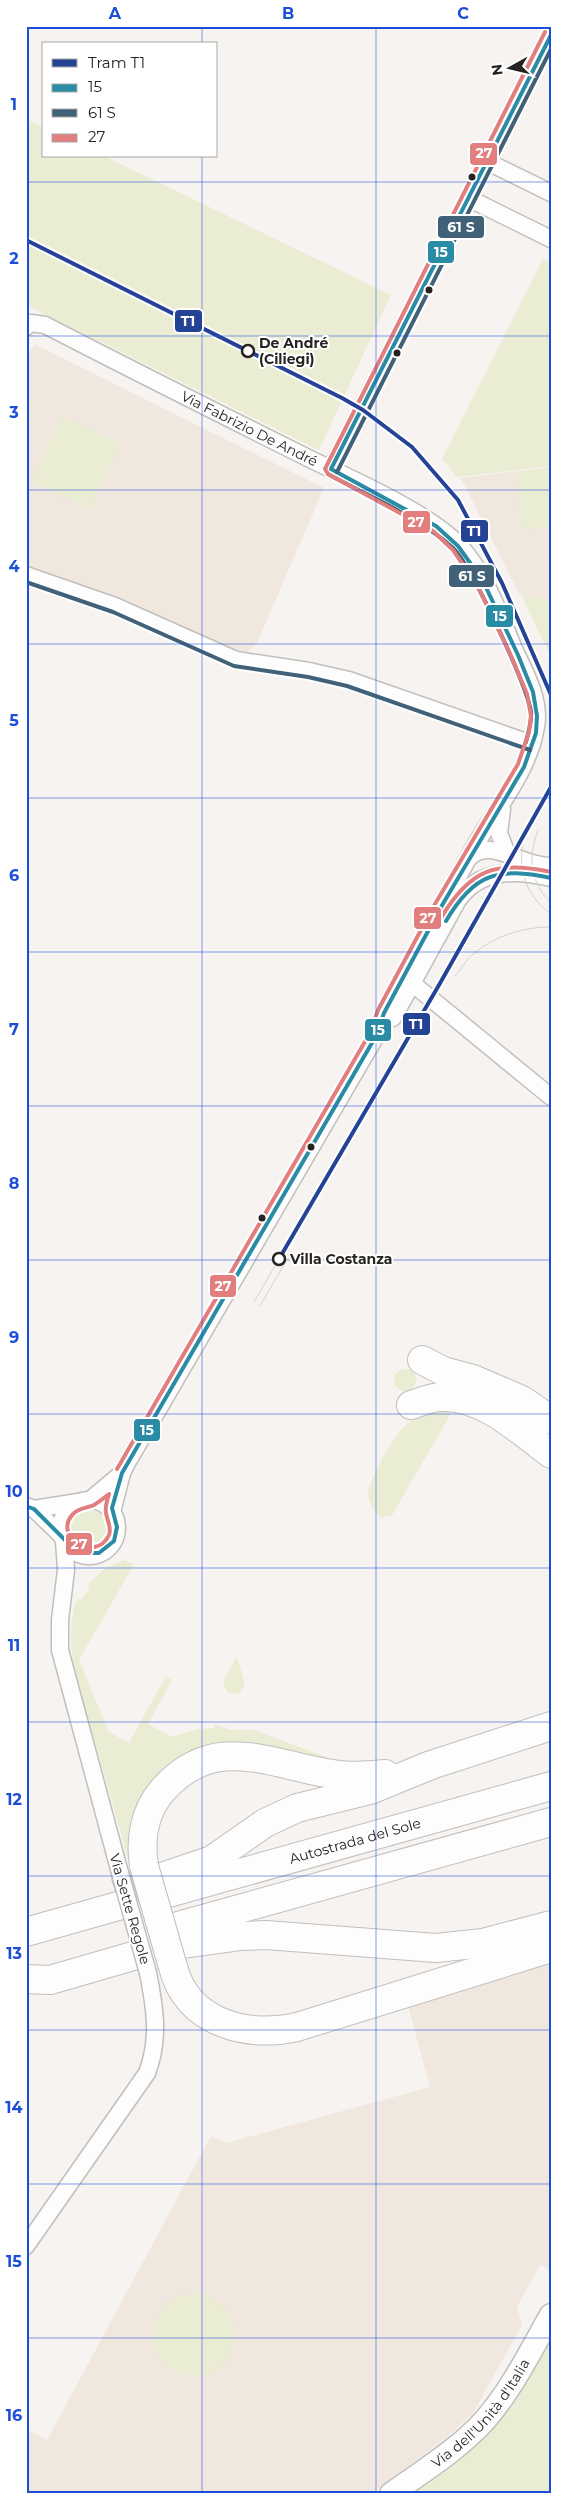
<svg xmlns="http://www.w3.org/2000/svg" width="577" height="2520" font-family="Montserrat,sans-serif">
  <style>
    .built { fill: #f0e7df }
    .green { fill: #eaedd4 }
    .lines { fill: none; stroke-linecap: round; stroke-linejoin: round }
    .highway-tunnel { stroke: #ccc9c6; stroke-width: 28; stroke-dasharray: 28 14; stroke-linecap: butt }
    .street-casing { stroke: #c1bfbc; stroke-width: 19 }
    .secondary-casing { stroke: #c1bfbc; stroke-width: 25 }
    .highway-casing { stroke: #c1bfbc; stroke-width: 30 }
    .street { stroke: #fefdfd; stroke-width: 16 }
    .secondary { stroke: #fefdfd; stroke-width: 22 }
    .highway { stroke: #fefdfd; stroke-width: 28 }
    .tram { stroke: #d4d3d1; stroke-width: 1 }
    .street-bridge-casing { stroke: #c1bfbc; stroke-width: 19; stroke-linecap: butt }
    .highway-bridge-casing { stroke: #c1bfbc; stroke-width: 30; stroke-linecap: butt }
    .street-bridge { stroke: #fefdfd; stroke-width: 16 }
    .highway-bridge { stroke: #fefdfd; stroke-width: 28 }
    .bus-1-casing { stroke: #fff; stroke-width: 8 }
    .bus-2-casing { stroke: #fff; stroke-width: 8 }
    .bus-3-casing { stroke: #fff; stroke-width: 8 }
    .bus-1 { stroke: #2a8ba5; stroke-width: 4 }
    .bus-2 { stroke: #406178; stroke-width: 4 }
    .bus-3 { stroke: #e27e7e; stroke-width: 4 }
    .tram-1-casing { stroke: #fff; stroke-width: 8 }
    .tram-1 { stroke: #254395; stroke-width: 4 }
    .grid { fill: none; stroke: #1d4ed8; stroke-width: 1; stroke-opacity: 0.55 }
    .bus-dot { fill: #262320; stroke: #fff; stroke-width: 2 }
    .stop-dot { fill: #fff; stroke: #262320; stroke-width: 2.5 }
    .labels { text-anchor: middle; dominant-baseline: central; stroke-width: 4; stroke-linejoin: round; paint-order: stroke }
    .stop-label { font-size: 14px; font-weight: bold; fill: #262320; stroke: #fff; text-anchor: start }
    .street-label { font-size: 14px; fill: #262320; stroke: #fff }
    .line-badge { stroke: #fff; stroke-width: 2 }
    .badge-label { font-size: 14px; text-anchor: middle; font-weight: bold; fill: #fff }
    .neatline { fill: none; stroke: #1d4ed8; stroke-width: 2 }
    .grid-label { font-size: 16px; text-anchor: middle; font-weight: bold; fill: #1d4ed8 }
  </style>
  <rect width="100%" height="100%" fill="#f6f3f0"/>
  <path class="built" d="M 34,344 L 324,488 L 257,643 L 241,657 L 26,569 L 26,360 Z
    M 551,467 L 551,602 L 518,592 L 461,478 Z
    M 551,1959 L 551,2267 L 549,2269 L 540,2265 L 517,2307 L 522,2325 L 473,2413 L 447,2437 L 370,2494 L 26,2494 L 26,2429 L 47,2440 L 211,2136 L 227,2143 L 430,2087 L 408,2006 Z"/>
  <path class="green" d="M 26,119 L 44,127 L 44,156 L 104,156 L 391,295 L 319,450 L 26,305 Z
    M 543,259 L 551,263 L 551,466 L 457,477 L 442,459 Z
    M 62,416 L 121,444 L 90,509 L 31,481 Z
    M 551,468 L 551,527 L 521,529 L 517,471 Z
    M 520,593 L 551,602 L 551,657 Z
    M394 1380a11 11 0 1 1 22 0a11 11 0 1 1-22 0Z
    M 432,1410 L 453,1410 L 391,1517 L 387,1515 L 382,1519 C 376,1513 369,1505 368,1496 C 367,1481 396,1432 408,1423 C 415,1417 424,1415 432,1410 Z
    M70 1528a18 18 0 1 1 36 0a18 18 0 1 1-36 0Z
    M 124,1560 L 134,1564 L 79,1660 L 109,1732 L 129,1743 L 166,1676 L 172,1680 L 148,1724 L 172,1737 L 197,1729 L 214,1728 L 215,1724 L 230,1730 L 254,1730 L 340,1762 L 195,1753 L 131,1868 L 74,1670 C 70,1645 69,1622 77,1598 L 81,1600 L 90,1587 L 88,1584 L 107,1567 Z
    M 237,1656 L 245,1685 L 239,1693 L 232,1694 L 226,1691 L 223,1681 Z
    M153 2335a41 41 0 1 1 82 0a41 41 0 1 1-82 0Z
    M 551,2315 L 551,2494 L 391,2494 L 457,2445 Z"/>
  <g class="lines">
    <path class="highway-tunnel" d="M 115,1892 L 156,1879"/>
    <g class="street-casing">
      <g id="street">
        <path d="M 486,161 L 551,193"/>
        <path d="M 468,198 L 551,239"/>
        <path id="s1" d="M 26,327 L 31,323 L 45,325 C 132,370 220,414 308,458 C 351,479 428,512 459,545 C 486,574 500,616 515,651 C 526,674 541,701 536,727 C 528,773 497,807 475,846 C 444,902 414,957 384,1013 L 376,1036 L 127,1463 L 122,1473 L 112,1512"/>
        <path d="M 331,469 L 551,35"/>
        <path d="M 26,575 L 115,606 L 236,660 L 309,671 L 349,680 L 532,744"/>
        <path d="M 502,809 L 499,833 L 507,854"/>
        <path d="M 467,860 C 488,834 521,867 551,866"/>
        <path d="M 413,984 L 551,1097"/>
        <path d="M 393,1018 L 458,900 C 480,868 517,870 551,878"/>
        <path d="M 90,1500 L 122,1473"/>
        <circle cx="89" cy="1528" r="28"/>
        <path d="M 26,1506 L 34,1509 L 63,1537"/>
        <path d="M 34,1509 L 78,1502"/>
        <path d="M 64,1540 L 66,1570 L 60,1620 L 60,1650 L 120,1873"/>
        <path d="M 26,2246 L 147,2073 C 160,2039 155,2008 148,1973"/>
      </g>
    </g>
    <g class="secondary-casing">
      <g id="secondary">
        <path id="s2" d="M 391,2494 C 423,2471 459,2449 485,2420 C 512,2389 531,2350 551,2315"/>
      </g>
    </g>
    <g class="highway-casing">
      <g id="highway">
        <path d="M 422,1360 L 443,1371 L 473,1379 L 522,1400 L 551,1420"/>
        <path d="M 411,1405 C 420,1402 432,1397 441,1397 C 483,1395 520,1431 551,1454"/>
        <path d="M 144,1866 C 140,1840 144,1812 162,1791 C 216,1729 273,1767 339,1775 C 354,1777 370,1775 385,1774"/>
        <path d="M 156,1879 L 212,1860 L 265,1823 L 297,1808 L 370,1790 L 431,1765 L 551,1726"/>
        <path id="s3" d="M 172,1892 L 551,1786"/>
        <path d="M 171,1928 L 551,1822"/>
        <path d="M 26,1932 L 118,1906"/>
        <path d="M 176,1945 L 241,1936 L 266,1935 L 436,1948 L 483,1943 L 551,1925"/>
        <path d="M 173,1967 C 187,2023 246,2038 297,2027 L 551,1948"/>
        <path d="M 26,1979 L 50,1980 L 133,1956"/>
      </g>
    </g>
    <use href="#street" class="street"/>
    <use href="#secondary" class="secondary"/>
    <use href="#highway" class="highway"/>
    <path class="tram" d="M 538,830 C 528,857 529,881 551,903
      M 527,831 C 514,862 524,895 551,914
      M 455,976 C 460,971 464,963 469,958 C 491,937 521,927 551,927
      M 254,1302 L 279,1259
      M 260,1306 L 285,1263"/>
    <g class="street-bridge-casing">
      <path id="street-bridge" d="M 120,1873 L 148,1973"/>
    </g>
    <g class="highway-bridge-casing">
      <path id="highway-bridge" d="M 144,1866 L 173,1967"/>
    </g>
    <use href="#street-bridge" class="street-bridge"/>
    <use href="#highway-bridge" class="highway-bridge"/>
    <g class="bus-1-casing">
      <path id="bus-1" d="M 331,469 L 551,35
        M 446,921 C 474,873 498,867 551,878
        M 26,1506 L 34,1509 L 78,1553 L 99,1553 L 114,1541 L 117,1527 L 112,1508 L 122,1473 L 376,1036 L 384,1013 L 441,907 L 524,767 L 536,733 L 537,716 L 533,692 L 518,655 L 483,581 L 458,546 L 436,526 L 331,469"/>
    </g>
    <g class="bus-2-casing">
      <path id="bus-2" d="M 337,472 L 551,49
        M 328,474 C 369,497 418,516 453,548 C 471,565 528,687 531,712 C 532,722 528,733 526,742
        M 26,582 L 113,612 L 234,666 L 308,677 L 347,686 L 530,750"/>
    </g>
    <g class="bus-3-casing">
      <path id="bus-3" d="M 441,918 C 470,869 496,860 551,872
        M 117,1469 L 370,1033 L 378,1010 L 435,904 L 518,764 L 529,732 L 531,716 L 527,694 L 512,658 L 477,585 L 453,550 L 433,531 L 328,474 L 325,469 L 545,32
        M 109,1494 C 107,1500 105,1507 106,1513 C 107,1520 112,1528 109,1535 C 95,1564 52,1536 73,1514 C 78,1508 87,1508 94,1505 C 99,1502 105,1497 109,1494 Z"/>
    </g>
    <use href="#bus-1" class="bus-1"/>
    <use href="#bus-2" class="bus-2"/>
    <use href="#bus-3" class="bus-3"/>
    <g class="tram-1-casing">
      <path id="tram-1" d="M 26,240 L 342,398 L 363,410 L 412,447 L 458,500 L 502,583 L 551,695
        M 279,1259 L 439,985 L 551,787"/>
    </g>
    <use href="#tram-1" class="tram-1"/>
  </g>
  <path class="grid" d="M 202,26 L 202,44M 376,26 L 376,2494M 202,156 L 202,2494M 26,182 L 551,182M 26,336 L 551,336M 26,490 L 551,490M 26,644 L 551,644M 26,798 L 551,798M 26,952 L 551,952M 26,1106 L 551,1106M 26,1260 L 551,1260M 26,1414 L 551,1414M 26,1568 L 551,1568M 26,1722 L 551,1722M 26,1876 L 551,1876M 26,2030 L 551,2030M 26,2184 L 551,2184M 26,2338 L 551,2338"/>
  <g class="bus-dot">
    <circle cx="472" cy="177" r="4.5"/>
    <circle cx="429" cy="290" r="4.5"/>
    <circle cx="397" cy="353" r="4.5"/>
    <circle cx="311" cy="1147" r="4.5"/>
    <circle cx="262" cy="1218" r="4.5"/>
  </g>
  <g class="stop-dot">
    <circle cx="248" cy="351" r="6"/>
    <circle cx="279" cy="1259" r="6"/>
  </g>
  <g class="labels">
    <g class="stop-label">
      <text x="259" y="343">De André<tspan x="259" dy="16">(Ciliegi)</tspan></text>
      <text x="290" y="1259">Villa Costanza</text>
    </g>
    <g class="street-label">
      <text stroke="none"><textPath href="#s1" startOffset="250">Via Fabrizio De André</textPath></text>
      <text stroke="none"><textPath href="#s3" startOffset="190">Autostrada del Sole</textPath></text>
      <text transform="translate(130 1909) rotate(74)">Via Sette Regole</text>
      <text stroke="none"><textPath href="#s2" startOffset="122">Via dell'Unità d'Italia</textPath></text>
    </g>
  </g>
  <g class="line-badge">
    <rect x="469" y="142" width="29" height="24" rx="5" fill="#e27e7e"/>
    <rect x="437" y="215" width="48" height="24" rx="5" fill="#406178"/>
    <rect x="427" y="240" width="28" height="24" rx="5" fill="#2a8ba5"/>
    <rect x="174" y="309" width="29" height="24" rx="5" fill="#254395"/>
    <rect x="402" y="510" width="29" height="24" rx="5" fill="#e27e7e"/>
    <rect x="460" y="519" width="29" height="24" rx="5" fill="#254395"/>
    <rect x="448" y="564" width="47" height="24" rx="5" fill="#406178"/>
    <rect x="485" y="604" width="29" height="24" rx="5" fill="#2a8ba5"/>
    <rect x="413" y="906" width="29" height="24" rx="5" fill="#e27e7e"/>
    <rect x="402" y="1012" width="29" height="24" rx="5" fill="#254395"/>
    <rect x="364" y="1018" width="28" height="24" rx="5" fill="#2a8ba5"/>
    <rect x="209" y="1274" width="28" height="24" rx="5" fill="#e27e7e"/>
    <rect x="133" y="1418" width="28" height="24" rx="5" fill="#2a8ba5"/>
    <rect x="65" y="1532" width="28" height="24" rx="5" fill="#e27e7e"/>
  </g>
  <g class="badge-label">
    <text x="484" y="158">27</text>
    <text x="461" y="232">61 S</text>
    <text x="441" y="257">15</text>
    <text x="188" y="326">T1</text>
    <text x="416" y="527">27</text>
    <text x="474" y="536">T1</text>
    <text x="472" y="581">61 S</text>
    <text x="500" y="621">15</text>
    <text x="428" y="923">27</text>
    <text x="416" y="1029">T1</text>
    <text x="378" y="1035">15</text>
    <text x="223" y="1291">27</text>
    <text x="147" y="1435">15</text>
    <text x="79" y="1549">27</text>
  </g>
  <rect width="577" height="2520" fill="none" stroke="#ffffff" stroke-width="55"/>
  <rect x="42" y="42" width="175" height="115" fill="#ffffff" stroke="#a8a7a6"/>
  <rect x="52" y="59" width="25" height="8" fill="#254395" stroke="#a8a7a6"/>
  <text x="88" y="68" font-size="15" fill="#262320">Tram T1</text>
  <rect x="52" y="84" width="25" height="8" fill="#2a8ba5" stroke="#a8a7a6"/>
  <text x="88" y="92" font-size="15" fill="#262320">15</text>
  <rect x="52" y="109" width="25" height="8" fill="#406178" stroke="#a8a7a6"/>
  <text x="88" y="118" font-size="15" fill="#262320">61 S</text>
  <rect x="52" y="134" width="25" height="8" fill="#e27e7e" stroke="#a8a7a6"/>
  <text x="88" y="142" font-size="15" fill="#262320">27</text>
  <g transform="translate(510 68) rotate(262)" stroke="#ffffff" stroke-width="4" paint-order="stroke">
  <path d="M0-4L9 19L0 12L-9 19Z" fill="#262320"/>
  <text y="-8" font-size="14" font-weight="bold" text-anchor="middle" fill="#262320">N</text>
  </g>
  <rect x="28" y="28" width="522" height="2464" class="neatline"/>
  <g class="grid-label">
    <text x="115" y="19">A</text>
    <text x="288" y="19">B</text>
    <text x="463" y="19">C</text>
    <text x="14" y="110">1</text>
    <text x="14" y="264">2</text>
    <text x="14" y="418">3</text>
    <text x="14" y="572">4</text>
    <text x="14" y="726">5</text>
    <text x="14" y="881">6</text>
    <text x="14" y="1035">7</text>
    <text x="14" y="1189">8</text>
    <text x="14" y="1343">9</text>
    <text x="14" y="1497">10</text>
    <text x="14" y="1651">11</text>
    <text x="14" y="1805">12</text>
    <text x="14" y="1959">13</text>
    <text x="14" y="2113">14</text>
    <text x="14" y="2267">15</text>
    <text x="14" y="2421">16</text>
  </g>
</svg>
